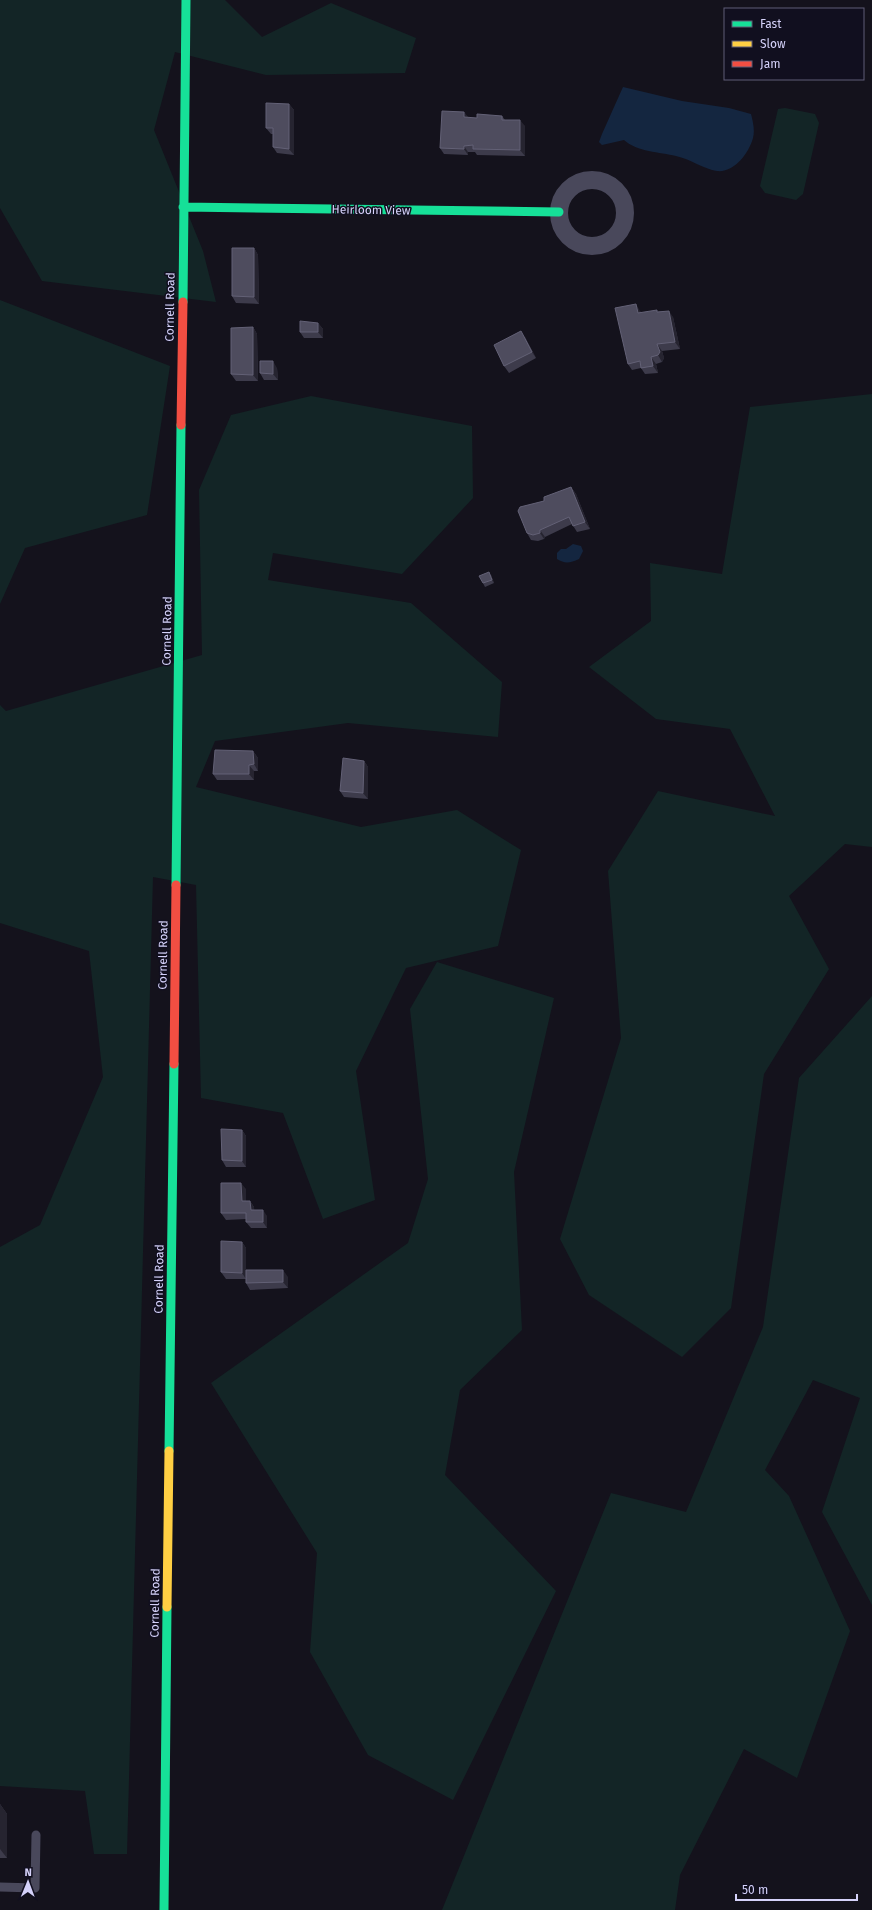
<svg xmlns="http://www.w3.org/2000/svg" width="872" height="1910" font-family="'Fira Sans',sans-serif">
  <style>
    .green { fill: #132526 }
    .water { fill: #142640 }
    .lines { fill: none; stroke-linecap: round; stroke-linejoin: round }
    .lane { stroke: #49485b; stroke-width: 9 }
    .street { stroke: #49485b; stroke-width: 18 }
    .fast { stroke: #16e098; stroke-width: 9 }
    .slow { stroke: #ffcf43; stroke-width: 9 }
    .jam { stroke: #f24e42; stroke-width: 9 }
    .wall { fill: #3d3b4b }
    .shaded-wall { fill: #262430 }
    .building { fill: #4e4c5e; stroke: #636176 }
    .labels { text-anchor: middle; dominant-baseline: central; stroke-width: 3; stroke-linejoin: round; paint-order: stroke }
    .street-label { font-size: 12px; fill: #d5d2fa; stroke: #110f1f }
  </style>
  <rect width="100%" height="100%" fill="#14121c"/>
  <path class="green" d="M 0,0 L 225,0 L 262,37 L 331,3 L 416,38 L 405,73 L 266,75 L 175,52 L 154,130 L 203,251 L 216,302 L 42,281 L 0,208 Z
    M 785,108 L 815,114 L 819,123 L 803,194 L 796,200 L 765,193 L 760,186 L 778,109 Z
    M 0,300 L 170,366 L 147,515 L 25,548 L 0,604 Z
    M 872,394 L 872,847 L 845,844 L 789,896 L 829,969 L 764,1074 L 731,1308 L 682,1357 L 589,1295 L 560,1239 L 621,1038 L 608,871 L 658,791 L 775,816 L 730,729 L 656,719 L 589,667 L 651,621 L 650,563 L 722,574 L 750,407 Z
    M 311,396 L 472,426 L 473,498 L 402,574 L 273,553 L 268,580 L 411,603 L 502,682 L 498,737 L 348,723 L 215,741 L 196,787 L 361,827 L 457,810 L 521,850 L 498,946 L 406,968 L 356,1071 L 375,1200 L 323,1219 L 283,1113 L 201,1098 L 196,885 L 153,877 L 127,1854 L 94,1854 L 85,1791 L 0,1786 L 0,1247 L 40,1225 L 103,1077 L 89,951 L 0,923 L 0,705 L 6,711 L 202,655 L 199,490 L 231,415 Z
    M 437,962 L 554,998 L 514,1172 L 522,1330 L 460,1390 L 445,1475 L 556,1591 L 453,1800 L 368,1755 L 310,1652 L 317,1553 L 211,1383 L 408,1243 L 428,1179 L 410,1009 Z
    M 872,996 L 872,1605 L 822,1512 L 860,1398 L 813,1380 L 765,1470 L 789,1496 L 850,1631 L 797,1778 L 744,1749 L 680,1875 L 675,1910 L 442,1910 L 611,1493 L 686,1512 L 763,1327 L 799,1078 Z"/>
  <path class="water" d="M 623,87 L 682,101 L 729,108 L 751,114 C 753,122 755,130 753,138 C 749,153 734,173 717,171 C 704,169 690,159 676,156 C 660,152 637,152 624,140 L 602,145 L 599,142 L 602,134 Z
    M 573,544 L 581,546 L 583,551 L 579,559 C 570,563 565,564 557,559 L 557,553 L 561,549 L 566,549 Z"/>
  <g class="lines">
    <path class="lane" d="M 0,1887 L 35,1888 L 36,1835"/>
    <path class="street" d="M559 213a33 33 0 1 1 66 0a33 33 0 1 1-66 0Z"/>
    <path class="fast" d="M 183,207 L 559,212
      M 183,302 L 186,0
      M 176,885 L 181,425
      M 169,1451 L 174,1064
      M 164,1910 L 167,1607"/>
    <path class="slow" d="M 167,1607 L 169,1451"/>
    <path class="jam" d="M 181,425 L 183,302
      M 174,1064 L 176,885"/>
  </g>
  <path class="wall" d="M 289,104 L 294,110 L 294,155 L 277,153 L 273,147 L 273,134 L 271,134 L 266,128 Z
    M 464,112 L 468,118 L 477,118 L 502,116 L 505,120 L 525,126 L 525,156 L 477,155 L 475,152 L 468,152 L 468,155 L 444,154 L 440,148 Z
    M 254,248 L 258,255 L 259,304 L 236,303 L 232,296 Z
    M 640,311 L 641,313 L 658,312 L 673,317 L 680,349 L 662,351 L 664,358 L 662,362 L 656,364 L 658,373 L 645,374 L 641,368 L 632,370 L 628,364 Z
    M 318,323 L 323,329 L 323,338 L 304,338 L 300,332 Z
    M 253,327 L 257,334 L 258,381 L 236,381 L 231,374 Z
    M 525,337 L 536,358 L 509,373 L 504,366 Z
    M 277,368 L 278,380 L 264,380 L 260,373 Z
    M 571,487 L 576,494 L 590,529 L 577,532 L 572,524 L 545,537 L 544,539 L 538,541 L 531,540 L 527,533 L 544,501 Z
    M 491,575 L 494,583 L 485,587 L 483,583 Z
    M 253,751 L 258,758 L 258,771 L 254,771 L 254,780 L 217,780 L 213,774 Z
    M 364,761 L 368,767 L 368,799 L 344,797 L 340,791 Z
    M 242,1130 L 246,1136 L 246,1167 L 226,1167 L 222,1160 Z
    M 246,1189 L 246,1201 L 250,1201 L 254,1207 L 254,1210 L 267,1216 L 267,1228 L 251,1228 L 246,1222 L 246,1219 L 226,1220 L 221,1213 Z
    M 242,1242 L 246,1248 L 246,1275 L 288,1277 L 288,1288 L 250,1290 L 246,1283 L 246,1279 L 226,1279 L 221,1272 Z
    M 0,1804 L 7,1814 L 7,1858 L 0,1858 Z"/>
  <path class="shaded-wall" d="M 289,104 L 294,110 L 294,155 L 289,149 Z
    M 464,112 L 469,118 L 464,117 Z
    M 520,120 L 525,126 L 525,156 L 520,150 Z
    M 464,146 L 468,152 L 468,155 L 464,149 Z
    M 254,248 L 258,255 L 259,304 L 254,297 Z
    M 636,304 L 640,311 L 643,319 L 638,313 Z
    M 669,311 L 673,317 L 680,349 L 675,342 Z
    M 318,323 L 323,329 L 323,338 L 318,332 Z
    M 253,327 L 257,334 L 258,381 L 253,375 Z
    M 521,331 L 525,337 L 536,358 L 532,352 Z
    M 657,344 L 662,351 L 664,358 L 662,362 L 658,355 Z
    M 651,357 L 656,364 L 658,373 L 653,366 Z
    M 273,361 L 277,368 L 278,380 L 273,374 Z
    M 571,487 L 576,494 L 590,529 L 585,522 Z
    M 540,530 L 545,537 L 544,539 L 540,533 Z
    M 489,572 L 491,575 L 494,583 L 492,580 Z
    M 253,751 L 258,758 L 258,771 L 254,764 Z
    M 364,761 L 368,767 L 368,799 L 363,793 Z
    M 249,765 L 254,771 L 254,780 L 249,774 Z
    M 242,1130 L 246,1136 L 246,1167 L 242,1161 Z
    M 241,1183 L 246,1189 L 246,1207 L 242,1201 Z
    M 250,1201 L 254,1207 L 255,1216 L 251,1210 Z
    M 263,1210 L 267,1216 L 267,1228 L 263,1222 Z
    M 242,1242 L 246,1248 L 246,1279 L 242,1273 Z
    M 283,1270 L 288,1277 L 288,1288 L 283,1282 Z
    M 0,1804 L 7,1814 L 7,1858 L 0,1849 Z"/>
  <path class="building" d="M 266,103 L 289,104 L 289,149 L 273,147 L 273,128 L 266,128 Z
    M 442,111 L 464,112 L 464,117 L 477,118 L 477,114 L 502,116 L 502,120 L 520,120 L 520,150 L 473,149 L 473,145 L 464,146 L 464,149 L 440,148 Z
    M 232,248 L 254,248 L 254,297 L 232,296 Z
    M 636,304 L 638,313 L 657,310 L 657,312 L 669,311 L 675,342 L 657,344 L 660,352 L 658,355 L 651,357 L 653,366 L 641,368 L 640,361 L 628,364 L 615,308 Z
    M 300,321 L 318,323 L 318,332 L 300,332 Z
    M 253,327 L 253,375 L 231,374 L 231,328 Z
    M 521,331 L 532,352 L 504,366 L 494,345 Z
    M 260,361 L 273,361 L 273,374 L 260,373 Z
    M 571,487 L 585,522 L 573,526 L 569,517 L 540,530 L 540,533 L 533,535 L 527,533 L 518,511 L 520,507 L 544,501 L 544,497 Z
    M 489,572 L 492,580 L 483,583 L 479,576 Z
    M 215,750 L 253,751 L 254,764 L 249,765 L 249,774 L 213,774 Z
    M 343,758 L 364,761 L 363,793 L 340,791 Z
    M 221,1129 L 242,1130 L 242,1161 L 222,1160 Z
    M 221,1183 L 241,1183 L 242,1201 L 250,1201 L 251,1210 L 263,1210 L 263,1222 L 246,1222 L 246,1213 L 221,1213 Z
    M 221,1241 L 242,1242 L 242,1273 L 221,1272 Z
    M 246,1270 L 283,1270 L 283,1282 L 246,1283 Z"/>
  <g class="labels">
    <g class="street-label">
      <text transform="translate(371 210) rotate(1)">Heirloom View</text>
      <text transform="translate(170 307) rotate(-89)">Cornell Road</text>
      <text transform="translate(167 631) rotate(-89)">Cornell Road</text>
      <text transform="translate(163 955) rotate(-89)">Cornell Road</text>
      <text transform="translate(159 1279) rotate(-89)">Cornell Road</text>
      <text transform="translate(155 1603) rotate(-89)">Cornell Road</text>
    </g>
  </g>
  <rect x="724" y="8" width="140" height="72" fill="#110f1f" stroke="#5f5d77"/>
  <rect x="732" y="21" width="20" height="6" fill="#16e098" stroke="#5f5d77"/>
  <text x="760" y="28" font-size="12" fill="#d5d2fa">Fast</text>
  <rect x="732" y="41" width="20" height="6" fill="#ffcf43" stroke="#5f5d77"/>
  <text x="760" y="48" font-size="12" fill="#d5d2fa">Slow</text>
  <rect x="732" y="61" width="20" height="6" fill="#f24e42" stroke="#5f5d77"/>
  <text x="760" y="68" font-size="12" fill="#d5d2fa">Jam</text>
  <g transform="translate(28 1882) rotate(1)" stroke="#110f1f" stroke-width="3" paint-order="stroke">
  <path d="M0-3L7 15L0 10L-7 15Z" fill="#d5d2fa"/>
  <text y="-6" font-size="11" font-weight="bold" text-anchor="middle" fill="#d5d2fa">N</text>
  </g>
  <path d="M736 1894v6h121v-6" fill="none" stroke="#d5d2fa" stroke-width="2"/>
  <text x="742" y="1894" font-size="12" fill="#d5d2fa" stroke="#110f1f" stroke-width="3" paint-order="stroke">50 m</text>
</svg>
